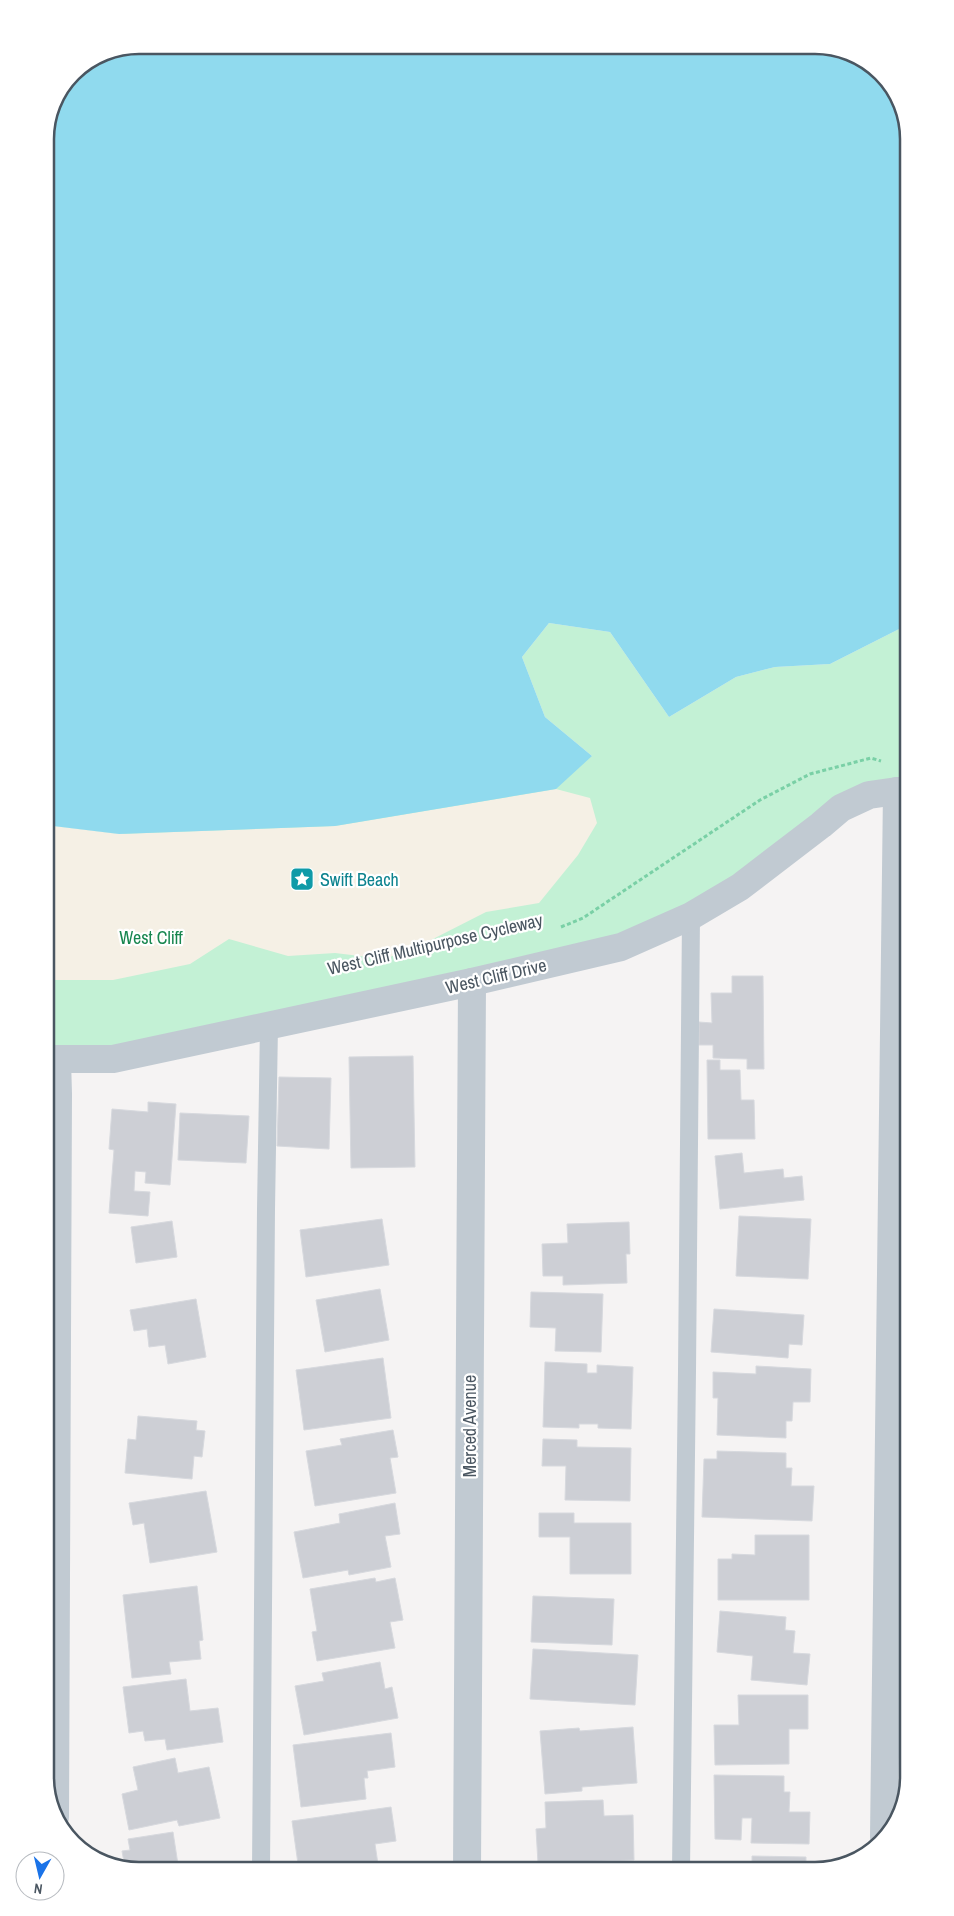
<svg xmlns="http://www.w3.org/2000/svg" width="954" height="1916" font-family="'Archivo Narrow',sans-serif">
  <style>
    .green { fill: #c3f1d5 }
    .sand { fill: #f5f0e5 }
    .water { fill: #90daee }
    .building { fill: #cdcfd5; stroke: #d7d9de }
    .lines { fill: none; stroke-linecap: round; stroke-linejoin: round }
    .path { stroke: #7ad0a6; stroke-width: 3; stroke-dasharray: 4 2.5; stroke-linecap: butt }
    .service { stroke: #c1cad2; stroke-width: 18 }
    .minor { stroke: #c1cad2; stroke-width: 28 }
    .tertiary { stroke: #c1cad2; stroke-width: 28 }
    .labels { text-anchor: middle; dominant-baseline: central; stroke-width: 4.5; stroke-linejoin: round; paint-order: stroke }
    .culture-label { font-size: 18px; fill: #0d838f; stroke: #fff; text-anchor: start }
    .park-label { font-size: 18px; fill: #17864f; stroke: #fff }
    .street-label { font-size: 18px; fill: #4a5661; stroke: #fff }
    .rim { fill: none; stroke: #4a5661; stroke-width: 2.5 }
  </style>
  <rect width="100%" height="100%" fill="#f5f3f3"/>
  <path class="green" d="M 549,623 L 610,632 L 669,717 L 736,677 L 775,667 L 830,664 L 909,624 L 909,780 L 686,915 L 530,966 L 103,1050 L 45,1045 L 45,825 L 119,834 L 592,756 L 545,717 L 522,657 Z"/>
  <path class="sand" d="M 556,789 L 590,798 L 597,823 L 578,855 L 539,903 L 486,912 L 431,940 L 385,959 L 335,953 L 288,956 L 229,939 L 190,964 L 113,980 L 45,980 L 45,825 L 119,834 L 335,826 Z"/>
  <path class="water" d="M 138,45 L 822,45 L 872,64 L 902,103 L 909,138 L 909,624 L 830,664 L 775,667 L 736,677 L 669,717 L 610,632 L 549,623 L 522,657 L 545,717 L 592,756 L 556,789 L 335,826 L 119,834 L 45,825 L 45,133 L 73,72 L 103,52 Z"/>
  <path class="building" d="M 732,976 L 763,976 L 764,1069 L 747,1069 L 747,1059 L 713,1058 L 713,1045 L 699,1045 L 699,1022 L 712,1023 L 711,993 L 732,993 Z
    M 413,1056 L 415,1167 L 351,1168 L 349,1057 Z
    M 707,1060 L 720,1060 L 720,1070 L 740,1070 L 741,1100 L 754,1100 L 755,1139 L 708,1139 Z
    M 279,1077 L 331,1078 L 329,1149 L 277,1146 Z
    M 148,1102 L 176,1104 L 170,1185 L 145,1183 L 146,1172 L 135,1171 L 134,1191 L 150,1192 L 148,1216 L 109,1213 L 114,1150 L 109,1149 L 112,1109 L 148,1112 Z
    M 180,1113 L 249,1116 L 246,1163 L 178,1160 Z
    M 742,1153 L 744,1173 L 783,1169 L 784,1178 L 802,1176 L 804,1200 L 720,1209 L 715,1156 Z
    M 739,1216 L 811,1219 L 808,1279 L 736,1276 Z
    M 382,1219 L 389,1265 L 306,1277 L 300,1230 Z
    M 172,1221 L 177,1257 L 136,1263 L 131,1227 Z
    M 629,1222 L 630,1254 L 626,1254 L 627,1283 L 563,1285 L 563,1276 L 543,1276 L 542,1244 L 568,1243 L 567,1224 Z
    M 380,1289 L 389,1340 L 325,1352 L 316,1300 Z
    M 531,1292 L 603,1294 L 601,1352 L 555,1351 L 556,1328 L 530,1327 Z
    M 196,1299 L 206,1357 L 168,1364 L 165,1345 L 149,1347 L 147,1329 L 134,1331 L 130,1310 Z
    M 714,1309 L 804,1315 L 802,1345 L 789,1344 L 788,1358 L 711,1352 Z
    M 383,1358 L 391,1418 L 304,1430 L 296,1370 Z
    M 545,1362 L 587,1364 L 587,1373 L 597,1373 L 597,1365 L 633,1367 L 631,1429 L 598,1428 L 598,1424 L 579,1424 L 579,1428 L 543,1427 Z
    M 756,1366 L 811,1369 L 810,1402 L 793,1402 L 792,1421 L 786,1421 L 786,1438 L 717,1435 L 718,1398 L 713,1398 L 713,1372 L 756,1374 Z
    M 138,1416 L 197,1421 L 196,1430 L 205,1431 L 202,1457 L 194,1456 L 192,1479 L 125,1473 L 128,1439 L 136,1440 Z
    M 393,1430 L 398,1457 L 390,1458 L 396,1493 L 315,1506 L 306,1451 L 342,1445 L 340,1439 Z
    M 543,1439 L 577,1440 L 577,1447 L 631,1448 L 630,1501 L 565,1500 L 566,1466 L 542,1466 Z
    M 717,1451 L 786,1453 L 786,1468 L 792,1468 L 791,1486 L 814,1486 L 812,1521 L 702,1517 L 704,1459 L 717,1459 Z
    M 206,1491 L 217,1552 L 150,1563 L 144,1523 L 133,1525 L 129,1503 Z
    M 395,1503 L 400,1534 L 385,1536 L 391,1567 L 349,1575 L 348,1570 L 303,1578 L 294,1532 L 340,1523 L 339,1514 Z
    M 539,1513 L 574,1513 L 574,1523 L 631,1523 L 631,1574 L 570,1574 L 570,1537 L 539,1537 Z
    M 755,1535 L 809,1535 L 809,1600 L 718,1600 L 718,1559 L 732,1559 L 732,1554 L 755,1555 Z
    M 375,1578 L 376,1582 L 395,1578 L 403,1620 L 390,1622 L 395,1648 L 317,1661 L 312,1632 L 317,1631 L 310,1589 Z
    M 197,1586 L 203,1640 L 199,1641 L 201,1659 L 169,1662 L 171,1674 L 132,1678 L 123,1595 Z
    M 533,1596 L 614,1599 L 612,1645 L 531,1642 Z
    M 720,1611 L 786,1617 L 785,1630 L 795,1631 L 793,1653 L 810,1654 L 807,1685 L 751,1680 L 753,1656 L 717,1652 Z
    M 533,1649 L 638,1655 L 635,1705 L 530,1699 Z
    M 380,1662 L 385,1689 L 392,1687 L 398,1718 L 304,1735 L 295,1686 L 324,1681 L 322,1673 Z
    M 186,1679 L 190,1711 L 218,1708 L 223,1742 L 167,1750 L 165,1739 L 145,1741 L 143,1731 L 129,1733 L 123,1687 Z
    M 738,1695 L 808,1695 L 808,1729 L 789,1729 L 789,1764 L 715,1765 L 714,1725 L 739,1725 Z
    M 633,1727 L 637,1783 L 582,1787 L 582,1791 L 545,1794 L 540,1731 L 579,1728 L 580,1731 Z
    M 391,1733 L 395,1767 L 367,1771 L 368,1778 L 364,1778 L 366,1799 L 301,1807 L 293,1745 Z
    M 175,1758 L 178,1773 L 209,1767 L 220,1818 L 179,1826 L 177,1820 L 129,1830 L 122,1794 L 138,1790 L 133,1767 Z
    M 714,1775 L 784,1776 L 784,1792 L 790,1792 L 789,1812 L 810,1812 L 809,1844 L 751,1843 L 752,1818 L 742,1818 L 741,1840 L 715,1839 Z
    M 603,1800 L 604,1816 L 633,1815 L 634,1860 L 538,1863 L 536,1829 L 546,1828 L 545,1802 Z
    M 391,1807 L 396,1841 L 375,1844 L 379,1871 L 299,1871 L 292,1821 Z
    M 173,1832 L 179,1871 L 133,1871 L 125,1868 L 122,1851 L 130,1850 L 128,1839 Z
    M 752,1856 L 806,1857 L 806,1871 L 752,1871 Z"/>
  <g class="lines">
    <path class="path" d="M 561,927 L 583,918 L 760,800 L 810,774 L 871,758 L 881,761"/>
    <path class="service" d="M 261,1871 L 266,1209 L 269,1025
      M 681,1871 L 687,1371 L 691,916"/>
    <path class="minor" d="M 884,1837 L 897,791
      M 467,1871 L 472,982"/>
    <path class="tertiary" d="M 45,1059 L 113,1059 L 472,982 L 621,947 L 691,916 L 740,887 L 821,825 L 841,808 L 869,795 L 897,791 L 909,792
      M 55,1817 L 58,1094 L 57,1060"/>
  </g>
  <defs>
    <g id="sight-square" transform="scale(1.25)"><rect x="-9" y="-9" width="18" height="18" rx="4" fill="#0f9aa8" stroke="#fff"/><path d="M0-6L1.8-2.2L6-1.7L2.9 1.2L3.7 5.4L0 3.3L-3.7 5.4L-2.9 1.2L-6-1.7L-1.8-2.2Z" fill="#fff"/></g>
  </defs>
  <g fill-rule="evenodd">
    <use href="#sight-square" x="302" y="879"/>
  </g>
  <g class="labels">
    <g class="culture-label">
      <text x="320" y="879">Swift Beach</text>
    </g>
    <g class="park-label">
      <text x="151" y="937">West Cliff</text>
    </g>
    <g class="street-label">
      <text transform="translate(435 944) rotate(-13)">West Cliff Multipurpose Cycleway</text>
      <text transform="translate(496 976) rotate(-13)">West Cliff Drive</text>
      <text transform="translate(469 1426) rotate(-90)">Merced Avenue</text>
    </g>
  </g>
  <path d="M0 0H954V1916H0ZM139 54H815A85 85 0 0 1 900 139V1777A85 85 0 0 1 815 1862H139A85 85 0 0 1 54 1777V139A85 85 0 0 1 139 54Z" fill="#fff" fill-rule="evenodd"/>
  <path class="rim" d="M139 54H815A85 85 0 0 1 900 139V1777A85 85 0 0 1 815 1862H139A85 85 0 0 1 54 1777V139A85 85 0 0 1 139 54Z"/>
  <g transform="translate(40 1876) rotate(188)"><circle r="24" fill="#ffffff" stroke="#b7bbc0"/>
  <path d="M0-4L9 19L0 12L-9 19Z" fill="#1a73e8"/>
  <text y="-8" font-size="14" font-weight="bold" text-anchor="middle" fill="#4a5661">N</text>
  </g>
</svg>
